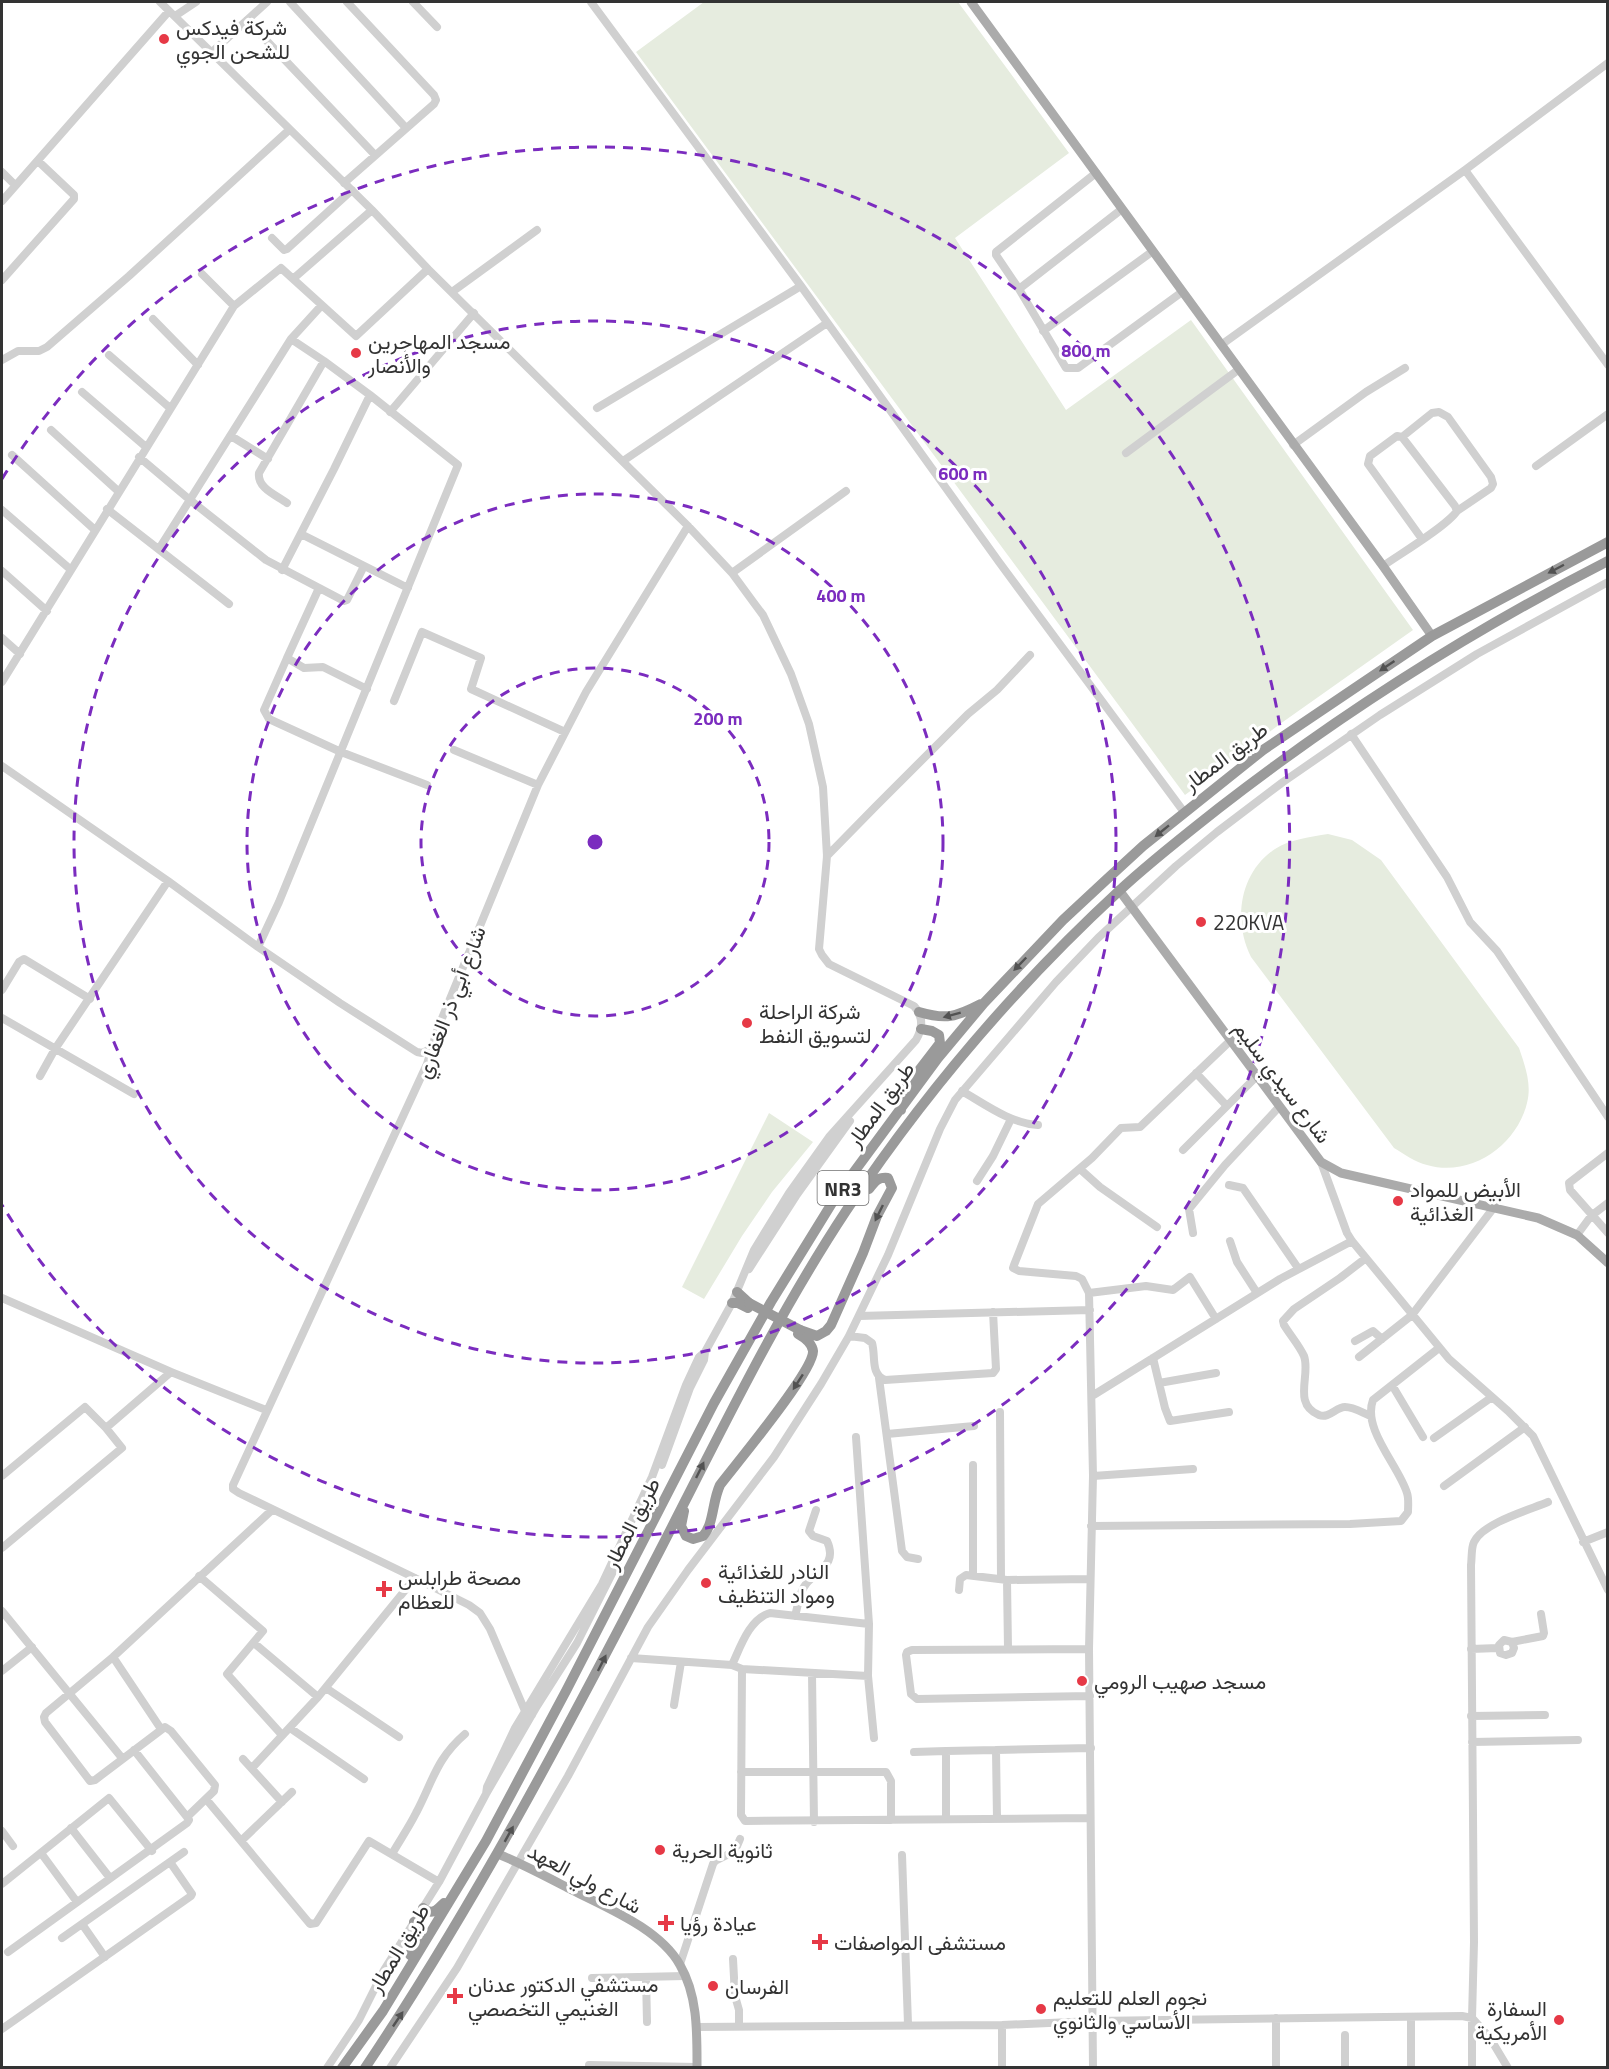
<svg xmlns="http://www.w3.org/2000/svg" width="1609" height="2069" font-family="'Titillium Web',Vazirmatn,sans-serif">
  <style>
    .green { fill: #e6ecdf }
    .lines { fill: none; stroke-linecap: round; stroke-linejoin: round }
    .minor { stroke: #d0d0d0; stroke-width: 8 }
    .major { stroke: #ababab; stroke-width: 9 }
    .highway { stroke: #9a9a9a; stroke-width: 10 }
    .highway-bridge { stroke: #9a9a9a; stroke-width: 10 }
    .oneway { fill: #525252 }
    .ring { fill: none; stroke: #7b2cbf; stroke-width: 3; stroke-dasharray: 10 8 }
    .poi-dot { fill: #e63946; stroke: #fff; stroke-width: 2 }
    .labels { text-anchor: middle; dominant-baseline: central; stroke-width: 6; stroke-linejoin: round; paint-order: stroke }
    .shield { fill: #fff; stroke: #707070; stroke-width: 1.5 }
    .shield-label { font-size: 20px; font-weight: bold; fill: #333 }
    .poi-label { font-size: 21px; fill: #333; stroke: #fff; text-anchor: start }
    .street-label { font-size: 21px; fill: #333; stroke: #fff }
    .centre { fill: #7b2cbf; stroke: #fff; stroke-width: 3 }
    .ring-label { font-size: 18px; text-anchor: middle; font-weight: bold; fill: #7b2cbf; stroke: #fff; stroke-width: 6; stroke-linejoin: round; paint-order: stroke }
  </style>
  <rect width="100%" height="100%" fill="#fff"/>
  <path class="green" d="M 704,2 L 958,2 L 1069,153 L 955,238 L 1066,410 L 1191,320 L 1413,630 L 1280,724 L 1185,795 L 636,52 Z
    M 1328,834 L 1352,840 L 1381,860 L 1519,1048 C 1525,1066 1532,1084 1527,1103 C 1517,1145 1471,1178 1427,1165 C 1415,1162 1404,1154 1394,1148 L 1251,957 C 1233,921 1239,873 1275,849 C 1291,839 1310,837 1328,834 Z
    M 769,1113 L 813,1142 L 772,1192 L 742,1236 L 704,1299 L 682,1287 Z"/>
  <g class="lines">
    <path class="minor" d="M 160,2 L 372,210 L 428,269 L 688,526 L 732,573 L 754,603 L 763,615 L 791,674 L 809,724 L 823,787 L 827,856 L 819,949 L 822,955 L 829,964 L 914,1006 C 923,1016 923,1028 916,1040 L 829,1137 L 789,1193 L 754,1250 L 732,1303 L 705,1352 L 699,1357 L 686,1385 L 652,1477 L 602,1584 L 515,1728 L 487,1787 L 486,1794
      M 290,2 L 406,128
      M 413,2 L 437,27
      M 591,2 L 801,286 L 999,562 L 1184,812
      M 175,16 L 196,2
      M 247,20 L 375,155
      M 211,53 L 267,2
      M 1465,170 L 1608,365
      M 2,172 L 15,185
      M 1096,173 L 996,252 L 996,255 L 1019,289 L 1066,368 L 1078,368 L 1182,292
      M 344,183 L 434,104 L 436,100 L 434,95 L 347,2
      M 2,201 L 169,11
      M 272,238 L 284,250 L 287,249 L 352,190
      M 202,274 L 234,306
      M 294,278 L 372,210
      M 2,280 L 74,199 L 74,195 L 38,161
      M 1019,289 L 1122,209
      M 452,292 L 537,230
      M 153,319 L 198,365
      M 1043,331 L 1153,251
      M 1221,345 L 1465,170 L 1608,63
      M 109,355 L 170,408
      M 2,360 L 18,351 L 39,351 L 47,347 L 129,276 L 289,130
      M 82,392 L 146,447
      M 597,408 L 801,286
      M 390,412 L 474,313
      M 51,430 L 118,491
      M 231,436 L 268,459
      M 1402,437 L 1432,413 L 1439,412 L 1448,417 L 1491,477 L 1493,484 L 1491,488 L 1457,511
      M 1293,445 L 1366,392 L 1405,368
      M 1126,453 L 1238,370
      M 12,455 L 95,530
      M 139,457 L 190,500 L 266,560 L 344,601 L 347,600 L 364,566
      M 623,461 L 827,323
      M 1536,466 L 1608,414
      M 287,503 C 276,495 257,488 259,473 L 324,361
      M 107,509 L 229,604
      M 2,510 L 70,569
      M 301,534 L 408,588
      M 159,549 L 291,339 L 321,306
      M 1383,566 C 1400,554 1447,526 1457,511 L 1455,506 L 1409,446 L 1402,437 L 1397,436 L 1370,456 L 1368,464 L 1422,539
      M 282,570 L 334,469 L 370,395
      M 2,571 L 47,611
      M 732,573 L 846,491
      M 319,588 L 287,658 L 304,668 L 323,667 L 367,689
      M 2,638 L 20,654
      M 287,658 L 264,710 L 269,719 L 341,752 L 427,785
      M 2,682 L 234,306 L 281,268 L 356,336 L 428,269
      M 394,701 L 422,632 L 481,658 L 471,689 L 565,732
      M 1351,734 L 1447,877 L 1470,922 L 1497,951 L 1608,1117
      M 454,750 L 538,785
      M 2,766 L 168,881 L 258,947 L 340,1003 L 417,1052 L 422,1053 L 432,1048
      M 827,856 L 876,806 L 968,714 L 997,690 L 1030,655
      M 258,947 L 279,902 L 458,465 L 370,395 L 324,361 L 291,339
      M 2,990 L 19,962 L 24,959 L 90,999
      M 2,1018 L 134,1094
      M 1196,1073 L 1226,1105
      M 40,1076 L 55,1049 L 168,881
      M 962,1091 C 986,1105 1010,1123 1038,1125
      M 1183,1150 L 1256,1077
      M 1608,1153 L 1569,1183 L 1570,1190 L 1608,1233
      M 1321,1162 L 1347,1233 L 1352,1241 L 1449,1359 L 1508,1411 L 1533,1436 L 1608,1590
      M 1080,1169 L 1100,1187 L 1157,1227
      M 977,1181 L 993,1156 L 1011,1119
      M 1229,1185 L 1243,1188 L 1298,1268
      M 1193,1233 L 1189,1209 L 1225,1165 L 1279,1107
      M 1577,1235 L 1591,1216 L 1608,1203
      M 1230,1241 L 1237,1262 L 1257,1293
      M 1366,1258 L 1340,1278 L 1294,1309 L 1283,1321 L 1284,1325 C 1290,1335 1299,1345 1304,1356 C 1311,1375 1292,1404 1319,1415 C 1329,1419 1336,1407 1345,1407 C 1354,1407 1363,1413 1371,1416
      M 749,1269 L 796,1196 L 850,1121
      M 1089,1293 L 1146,1286 L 1173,1290 L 1190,1277 L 1216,1319
      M 2,1298 L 171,1372
      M 859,1316 L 1090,1310
      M 849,1336 L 865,1338 L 872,1343 C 876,1356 870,1374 885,1380 L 993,1373 L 996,1369 L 993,1312
      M 1355,1341 L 1373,1331 L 1382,1339
      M 1359,1357 L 1412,1315 L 1495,1206
      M 1153,1358 L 1165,1408 L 1170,1421 L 1229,1412
      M 879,1378 L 902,1551 L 907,1557 L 918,1559
      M 1159,1383 L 1216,1373
      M 1392,1385 L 1423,1437
      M 1092,1396 L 1280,1279 L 1352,1241
      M 1000,1412 L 1001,1579
      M 887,1434 L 974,1426
      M 856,1437 L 869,1624 L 868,1676 L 874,1738
      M 1434,1438 L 1492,1397
      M 662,1465 L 690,1388 L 704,1360 L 705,1352
      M 2,1476 L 85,1407 L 106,1428 L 171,1372 L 266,1410
      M 1093,1476 L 1193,1469
      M 1444,1486 L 1525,1427
      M 1091,1526 L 1350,1524 L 1401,1521 L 1408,1512 C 1408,1506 1409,1499 1407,1493 C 1399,1466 1362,1429 1373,1400 L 1439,1348
      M 1583,1542 L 1608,1532
      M 2,1548 L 122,1448 L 106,1428
      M 973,1575 L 973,1465
      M 199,1576 L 263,1631 L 227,1674 L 282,1735
      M 1007,1580 L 1008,1649
      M 959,1590 L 960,1579 L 966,1575 L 1007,1580 L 1090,1579
      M 2,1611 L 122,1758
      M 795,1616 C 798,1606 799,1592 806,1584 C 817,1570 838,1565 827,1541 L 813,1536 L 809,1531 L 816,1510
      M 1512,1642 L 1514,1648 L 1512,1653 L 1506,1655 L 1500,1653 L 1499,1645 L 1504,1640 L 1512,1642 L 1543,1636 L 1544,1633 L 1541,1614
      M 254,1643 L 318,1697
      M 1089,1649 L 912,1650 L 907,1652 L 906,1655 L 911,1694 L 917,1699 L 1090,1696
      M 1471,1649 L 1498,1648
      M 113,1657 L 161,1729
      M 631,1658 L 732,1665 L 742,1669 L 868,1676
      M 732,1665 C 740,1648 749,1619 770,1613 L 869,1624
      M 742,1669 L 741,1815 L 745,1821 L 1090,1818
      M 2,1671 L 32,1647
      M 812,1674 L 814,1822
      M 326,1688 L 399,1737
      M 674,1705 L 681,1662
      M 532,1715 L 525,1711 L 490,1629 L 480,1613 L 469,1605 L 415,1578 L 239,1493 L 233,1489 L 233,1485 L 427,1064 L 438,1028 L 538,785 L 586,692 L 688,526
      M 1471,1716 L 1545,1715
      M 290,1728 L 364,1779
      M 1472,1742 L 1578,1740
      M 134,1750 L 187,1817
      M 914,1752 L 946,1751
      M 243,1759 L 282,1802
      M 252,1768 L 318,1697 L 415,1578
      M 741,1772 L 886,1772 L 891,1781 L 891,1820
      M 206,1799 L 310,1924 L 316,1923 L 369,1841 L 439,1882
      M 946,1819 L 946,1751 L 996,1750
      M 997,1819 L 996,1750 L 1091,1748
      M 71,1828 L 110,1878
      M 2,1831 L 13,1846
      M 241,1841 L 292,1792
      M 41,1853 L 77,1902
      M 392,1854 C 400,1840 409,1827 416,1813 C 433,1781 436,1759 465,1734
      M 902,1855 L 908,2024
      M 2,1884 L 109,1798 L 152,1851
      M 82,1924 L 105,1957
      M 62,1938 L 184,1852
      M 8,1952 L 187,1823 L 189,1820 L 187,1817 L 214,1791 L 215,1785 L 171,1731 L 165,1727 L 95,1780 L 90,1781 L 45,1722 L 44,1717 L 46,1713 L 113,1657 L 272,1510
      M 733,1959 L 735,1996 L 739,2010 L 739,2026
      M 680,1964 L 713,1864 L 715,1861 L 735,1851 L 740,1839
      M 646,1977 L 647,2022
      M 592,1978 L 685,1976
      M 1276,2018 L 1276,2068
      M 1002,2025 L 1002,2068
      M 697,2027 L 1002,2025 L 1093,2021 L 1462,2016 L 1472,2018 L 1472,2068
      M 2,2029 L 191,1896 L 192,1894 L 170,1862
      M 1345,2035 L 1345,2068
      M 589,2065 L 697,2067
      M 327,2068 L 359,2020 L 384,1970 L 439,1882 L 486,1794 L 537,1706 L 577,1643 L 627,1544
      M 390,2068 L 457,1968 L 568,1776 L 648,1627 L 688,1570 L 774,1457 L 821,1384 L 849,1336 L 888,1255 L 940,1129 L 955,1100 L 1056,982 L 1098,938 L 1176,866 L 1217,832 L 1283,782 L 1380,715 L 1477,654 L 1608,582
      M 1093,2068 L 1089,1649 L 1093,1476 L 1089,1293 L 1082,1279 L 1076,1276 L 1019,1271 L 1013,1268 L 1014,1265 L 1038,1204 L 1092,1158 L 1121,1128 L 1140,1127 L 1230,1041
      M 1411,2068 L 1411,2017
      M 1508,2068 L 1490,2038 L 1472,2018 L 1474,1942 L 1471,1565 C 1472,1558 1471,1548 1474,1542 C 1483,1523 1529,1510 1548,1502"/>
    <path class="major" d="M 971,2 L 1383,566 L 1432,636
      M 1119,890 L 1321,1162 L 1341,1173 L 1538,1218 L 1577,1235 L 1608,1263
      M 498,1854 C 523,1864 547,1877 572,1890 C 607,1908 660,1929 680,1965 C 698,1996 697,2033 697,2068"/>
    <path class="highway" d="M 919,1012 C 946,1020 956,1017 981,1004
      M 901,1110 L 899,1098 L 900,1095 L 940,1043 L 939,1035 L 932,1031 L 921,1029
      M 737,1292 L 749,1303
      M 732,1303 L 738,1303 L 748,1308
      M 800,1330 L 817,1336 L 826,1331 L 831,1325 L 863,1253 L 877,1216 L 892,1188 L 888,1178 C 878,1177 875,1181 869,1189
      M 684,1511 L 681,1526 L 686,1536 L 693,1539 L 703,1536 C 714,1524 712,1502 720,1485 C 736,1464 814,1371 813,1351 C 812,1343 805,1338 798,1334
      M 423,1908 C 432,1916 437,1910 444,1903
      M 410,1955 L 417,1936 L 414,1922
      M 342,2068 L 383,2011 L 486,1841 L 566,1691 L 714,1403 L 771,1302 L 837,1195 L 938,1058 L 984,1003 L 1063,920 L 1106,880 L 1143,846 L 1263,750 L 1432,636 L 1608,542
      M 365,2068 C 475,1904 567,1729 658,1554 C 718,1438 774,1320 846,1211 C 924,1094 1015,987 1119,891 C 1150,862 1185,835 1219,808 C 1340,714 1471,631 1608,561"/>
    <path class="highway-bridge" d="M 749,1303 L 800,1330"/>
  </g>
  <defs><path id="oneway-solid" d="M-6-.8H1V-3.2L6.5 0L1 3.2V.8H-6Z" transform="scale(1.5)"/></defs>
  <g class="oneway">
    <use href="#oneway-solid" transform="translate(1556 569) rotate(152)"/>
    <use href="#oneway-solid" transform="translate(1387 666) rotate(146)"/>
    <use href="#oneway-solid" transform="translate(1162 831) rotate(141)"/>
    <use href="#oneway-solid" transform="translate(1020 964) rotate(134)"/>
    <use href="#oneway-solid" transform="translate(952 1015) rotate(165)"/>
    <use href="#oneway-solid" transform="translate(879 1213) rotate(116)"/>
    <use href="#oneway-solid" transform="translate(798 1382) rotate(123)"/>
    <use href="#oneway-solid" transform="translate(700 1470) rotate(-64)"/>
    <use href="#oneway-solid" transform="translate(602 1663) rotate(-63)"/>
    <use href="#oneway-solid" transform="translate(509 1834) rotate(-61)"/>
    <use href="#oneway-solid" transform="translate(398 2019) rotate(-56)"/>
  </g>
  <g class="ring">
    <circle cx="595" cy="842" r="174"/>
    <circle cx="595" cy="842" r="348"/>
    <circle cx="595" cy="842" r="521"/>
    <path d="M2 479A695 695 0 1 1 2 1205"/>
  </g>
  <g class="poi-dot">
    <circle cx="164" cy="39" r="6"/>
    <circle cx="356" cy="353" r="6"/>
    <circle cx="1201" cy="922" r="6"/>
    <circle cx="747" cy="1023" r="6"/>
    <circle cx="1398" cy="1201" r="6"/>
    <circle cx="706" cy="1583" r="6"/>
    <path d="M381 1580h6v6h6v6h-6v6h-6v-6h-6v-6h6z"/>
    <circle cx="1082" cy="1681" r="6"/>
    <circle cx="660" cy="1850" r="6"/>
    <path d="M663 1914h6v6h6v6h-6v6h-6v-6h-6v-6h6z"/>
    <path d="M817 1933h6v6h6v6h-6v6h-6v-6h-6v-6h6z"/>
    <circle cx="713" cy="1986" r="6"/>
    <path d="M452 1987h6v6h6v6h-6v6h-6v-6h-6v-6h6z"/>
    <circle cx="1041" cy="2009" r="6"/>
    <circle cx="1559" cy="2020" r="6"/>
  </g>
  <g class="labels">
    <rect class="shield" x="817.5" y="1171" width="51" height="34" rx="4.5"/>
    <g class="shield-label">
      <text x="843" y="1188">NR3</text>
    </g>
    <g class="poi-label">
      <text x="176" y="27">شركة فيدكس<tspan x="176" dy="24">للشحن الجوي</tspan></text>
      <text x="368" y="341">مسجد المهاجرين<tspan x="368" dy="24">والأنصار</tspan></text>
      <text x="1213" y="922">220KVA</text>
      <text x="759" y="1011">شركة الراحلة<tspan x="759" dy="24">لتسويق النفط</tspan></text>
      <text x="1410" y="1189">الأبيض للمواد<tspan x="1410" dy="24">الغذائية</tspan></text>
      <text x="718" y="1571">النادر للغذائية<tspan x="718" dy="24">ومواد التنظيف</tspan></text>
      <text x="398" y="1577">مصحة طرابلس<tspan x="398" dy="24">للعظام</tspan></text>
      <text x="1094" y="1681">مسجد صهيب الرومي</text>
      <text x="672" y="1850">ثانوية الحرية</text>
      <text x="680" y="1923">عيادة رؤيا</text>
      <text x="834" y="1942">مستشفى المواصفات</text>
      <text x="468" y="1984">مستشفي الدكتور عدنان<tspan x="468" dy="24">الغنيمي التخصصي</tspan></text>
      <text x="725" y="1986">الفرسان</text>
      <text x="1053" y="1997">نجوم العلم للتعليم<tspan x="1053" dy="24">الأساسي والثانوي</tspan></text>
      <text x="1547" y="2008" text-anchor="end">السفارة<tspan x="1547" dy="24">الأمريكية</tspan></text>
    </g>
    <g class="street-label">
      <text transform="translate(1225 756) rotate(-37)">طريق المطار</text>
      <text transform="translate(450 1002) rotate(-69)">شارع أبي ذر الغفاري</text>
      <text transform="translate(1283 1082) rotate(53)">شارع سيدي سليم</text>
      <text transform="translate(880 1104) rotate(-54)">طريق المطار</text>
      <text transform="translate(631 1523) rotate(-63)">طريق المطار</text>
      <text transform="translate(585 1878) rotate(28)">شارع ولي العهد</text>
      <text transform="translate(398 1948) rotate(-59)">طريق المطار</text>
    </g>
  </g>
  <circle cx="595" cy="842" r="9" class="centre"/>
  <g class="ring-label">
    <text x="1086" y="357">800 m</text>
    <text x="963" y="480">600 m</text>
    <text x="841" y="602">400 m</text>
    <text x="718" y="725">200 m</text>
  </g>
  <rect width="1609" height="2069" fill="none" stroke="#333333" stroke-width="6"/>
</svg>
